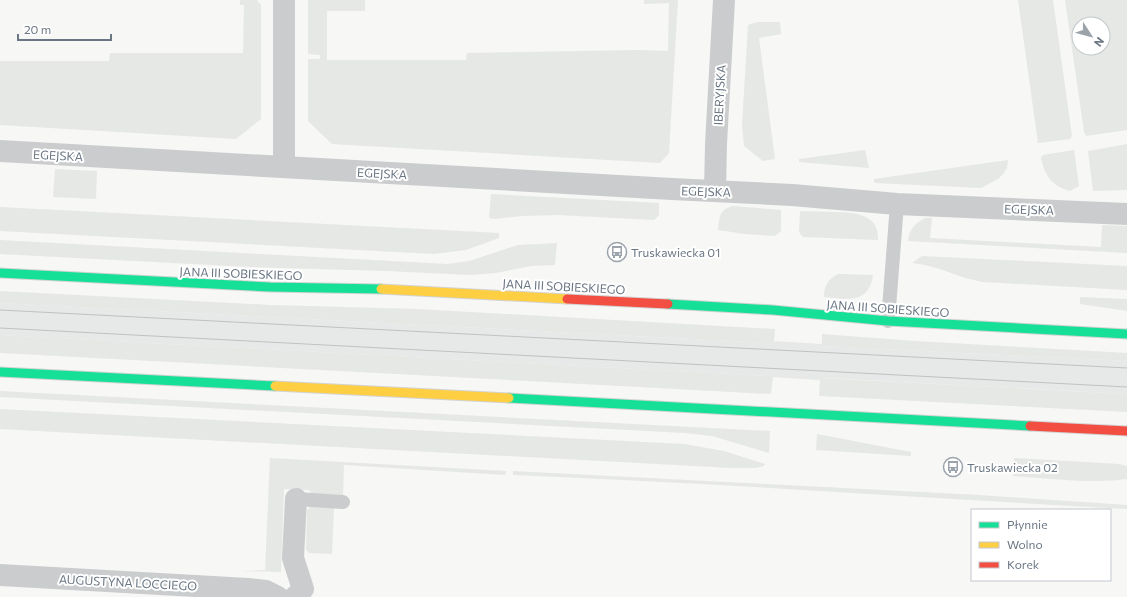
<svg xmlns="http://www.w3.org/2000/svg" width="1127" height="597" font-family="Commissioner,sans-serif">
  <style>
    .built { fill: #e7e8e8 }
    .green { fill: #e5e8e4; fill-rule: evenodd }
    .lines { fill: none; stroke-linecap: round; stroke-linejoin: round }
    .fast-casing { stroke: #d3d3d4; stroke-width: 11 }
    .slow-casing { stroke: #d3d3d4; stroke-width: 11 }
    .jam-casing { stroke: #d3d3d4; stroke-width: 11 }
    .lane { stroke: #cbcccd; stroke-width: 14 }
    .street { stroke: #cbcccd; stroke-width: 22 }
    .fast { stroke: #16e098; stroke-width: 9 }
    .slow { stroke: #ffcf43; stroke-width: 9 }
    .jam { stroke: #f24e42; stroke-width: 9 }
    .tram { stroke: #c1c1c3; stroke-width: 1 }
    .labels { text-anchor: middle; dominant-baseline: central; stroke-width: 4; stroke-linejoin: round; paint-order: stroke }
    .street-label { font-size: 12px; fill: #6a7683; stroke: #fff }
    .poi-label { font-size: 12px; fill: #6a7683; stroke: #fff; text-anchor: start }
  </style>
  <rect width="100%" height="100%" fill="#f7f7f6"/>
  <path class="built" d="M 0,303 L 769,343 L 774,343 L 775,341 L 822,344 L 822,346 L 1127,361 L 1127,394 L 826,378 L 820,378 L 819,380 L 772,377 L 772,376 L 767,376 L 0,335 Z"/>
  <path class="green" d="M 240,0 L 257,0 L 259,3 L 261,4 L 261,119 L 236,139 L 0,125 L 0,61 L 109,61 L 110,53 L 243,53 L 244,5 L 240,5 Z
    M 308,0 L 365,0 L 365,11 L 327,11 L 327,60 L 466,60 L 467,53 L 637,50 L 668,51 L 669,3 L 644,4 L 644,0 L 678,0 L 669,153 L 660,163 L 332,144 L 308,121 L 308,59 L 320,59 L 320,55 L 308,54 Z
    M 1018,0 L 1053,0 L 1072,136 L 1070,139 L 1038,143 Z
    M 1065,0 L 1127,0 L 1127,130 L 1086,136 L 1084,132 ZM 1079,24 L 1103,24 L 1103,48 L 1079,48 Z
    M 758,22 L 780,22 L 781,34 L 759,38 L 775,159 L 763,161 L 744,146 L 742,125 L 748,25 Z
    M 1127,144 L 1127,190 L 1093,191 L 1088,151 Z
    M 865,150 L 869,168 L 799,162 L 799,159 Z
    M 1074,150 L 1079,186 L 1070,191 C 1052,186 1045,176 1041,158 L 1043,155 Z
    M 1008,160 L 1007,168 L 1003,174 L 998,179 L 981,188 L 875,183 L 874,182 L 874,179 Z
    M 55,169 L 97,171 L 96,199 L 53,197 Z
    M 491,194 L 659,203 L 659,215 L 654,220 L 558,215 L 522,216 L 494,219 L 489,218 Z
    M 733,206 L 781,210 L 781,231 L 775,236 L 745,234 L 718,230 C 720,217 718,210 733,206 Z
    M 0,207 L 499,233 L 499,238 L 466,250 L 434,254 L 0,231 Z
    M 800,211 C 811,211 823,212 835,212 C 855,213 879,213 878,240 L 803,237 L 799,232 Z
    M 925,218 L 932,218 L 930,238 L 1101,247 L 1102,225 L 1127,226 L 1127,253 L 908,241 C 909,230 915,223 925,218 Z
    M 0,240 L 447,264 L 469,261 L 518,245 L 557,243 L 555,265 L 531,266 L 496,273 L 470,275 L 386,271 L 249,267 L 0,254 Z
    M 922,256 L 1127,266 L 1127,290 L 983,282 C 958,278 937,265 912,263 Z
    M 838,274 L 842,274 L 873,275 C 869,305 846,299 824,297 C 824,286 828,279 838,274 Z
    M 0,291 L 271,305 L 417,309 L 775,329 L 774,343 L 769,343 L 0,303 Z
    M 1080,297 L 1127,299 L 1127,311 L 1080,304 Z
    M 822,334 L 915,341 L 1127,353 L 1127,361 L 822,346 Z
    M 0,335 L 767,376 L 773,376 L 771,394 L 0,353 Z
    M 820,378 L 1127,394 L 1127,412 L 819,396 Z
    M 0,391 L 770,431 L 769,453 L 712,436 L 685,433 L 0,397 Z
    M 0,409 L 684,444 L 724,451 L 765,464 L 764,466 L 756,468 L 732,468 L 0,429 Z
    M 817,434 L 911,452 L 911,456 L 816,450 Z
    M 270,458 L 506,471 L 505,475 L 344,465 L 343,495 L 312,494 L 309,490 L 284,489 L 281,572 L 241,571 L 265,570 Z
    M 1014,458 L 1119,464 L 1127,466 L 1127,479 C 1090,484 1050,478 1013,476 Z
    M 513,471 L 979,495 L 1127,505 L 1127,509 C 922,498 717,483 513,475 Z
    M 311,506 L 334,508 L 332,554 L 309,553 L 306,549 L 307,510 Z"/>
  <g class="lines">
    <g class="fast-casing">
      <path id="fast" d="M 0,273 L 270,287 L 381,289
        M 668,304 L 773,310 L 888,321 L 1127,334
        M 0,372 L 275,386
        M 509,398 L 1030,426"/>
    </g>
    <g class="slow-casing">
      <path id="slow" d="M 381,289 L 567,299
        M 275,386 L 509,398"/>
    </g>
    <g class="jam-casing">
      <path id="jam" d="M 567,299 L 668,304
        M 1030,426 L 1127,431"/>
    </g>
    <path class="lane" d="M 888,321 L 897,204
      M 296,499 L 343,502"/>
    <path class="street" d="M 284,0 L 284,167
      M 0,151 L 672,189 L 792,195 L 897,204 L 1127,214
      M 715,191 L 716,144 L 724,0
      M 0,575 L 248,589 L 266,591 L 278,597
      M 295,597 L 303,589 L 293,558 L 296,499"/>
    <use href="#fast" class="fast"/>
    <use href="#slow" class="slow"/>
    <use href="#jam" class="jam"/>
    <path class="tram" d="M 0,310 L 1127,368
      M 0,328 L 1127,387"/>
  </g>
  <defs>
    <g id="bus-ring" transform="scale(1)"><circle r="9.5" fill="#fff" stroke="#9ba3ab" stroke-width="1.5"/><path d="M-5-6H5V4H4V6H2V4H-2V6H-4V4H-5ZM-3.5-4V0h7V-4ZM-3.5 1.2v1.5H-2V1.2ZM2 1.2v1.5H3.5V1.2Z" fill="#9ba3ab"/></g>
  </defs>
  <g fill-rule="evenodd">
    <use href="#bus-ring" x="617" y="252"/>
    <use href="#bus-ring" x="953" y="467"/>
  </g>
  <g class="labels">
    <g class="street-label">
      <text transform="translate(719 95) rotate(-87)">IBERYJSKA</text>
      <text transform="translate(58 155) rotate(3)">EGEJSKA</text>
      <text transform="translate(382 173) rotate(3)">EGEJSKA</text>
      <text transform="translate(706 191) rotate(2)">EGEJSKA</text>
      <text transform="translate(1029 209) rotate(2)">EGEJSKA</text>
      <text transform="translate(241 273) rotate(2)">JANA III SOBIESKIEGO</text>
      <text transform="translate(564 286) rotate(3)">JANA III SOBIESKIEGO</text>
      <text transform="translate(888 308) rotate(4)">JANA III SOBIESKIEGO</text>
      <text transform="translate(128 582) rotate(3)">AUGUSTYNA LOCCIEGO</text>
    </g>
    <g class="poi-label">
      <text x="631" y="252">Truskawiecka 01</text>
      <text x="967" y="467">Truskawiecka 02</text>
    </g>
  </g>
  <rect x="971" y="509" width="140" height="72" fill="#ffffff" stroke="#c3c8cd"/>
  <rect x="979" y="522" width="20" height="6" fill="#16e098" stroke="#c3c8cd"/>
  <text x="1007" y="529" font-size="12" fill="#6a7683">Płynnie</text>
  <rect x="979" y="542" width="20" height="6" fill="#ffcf43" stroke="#c3c8cd"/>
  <text x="1007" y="549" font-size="12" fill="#6a7683">Wolno</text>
  <rect x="979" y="562" width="20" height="6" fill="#f24e42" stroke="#c3c8cd"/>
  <text x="1007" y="569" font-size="12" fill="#6a7683">Korek</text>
  <g transform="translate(1091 36) rotate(126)"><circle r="19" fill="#ffffff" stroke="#c3c8cd"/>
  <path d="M0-3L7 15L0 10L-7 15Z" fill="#9ba3ab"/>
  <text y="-6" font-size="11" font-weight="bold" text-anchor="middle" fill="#6a7683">N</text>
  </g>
  <path d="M18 34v6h93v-6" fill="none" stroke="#6a7683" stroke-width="2"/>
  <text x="24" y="34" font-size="12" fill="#6a7683" stroke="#ffffff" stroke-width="3" paint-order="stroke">20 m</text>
</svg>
